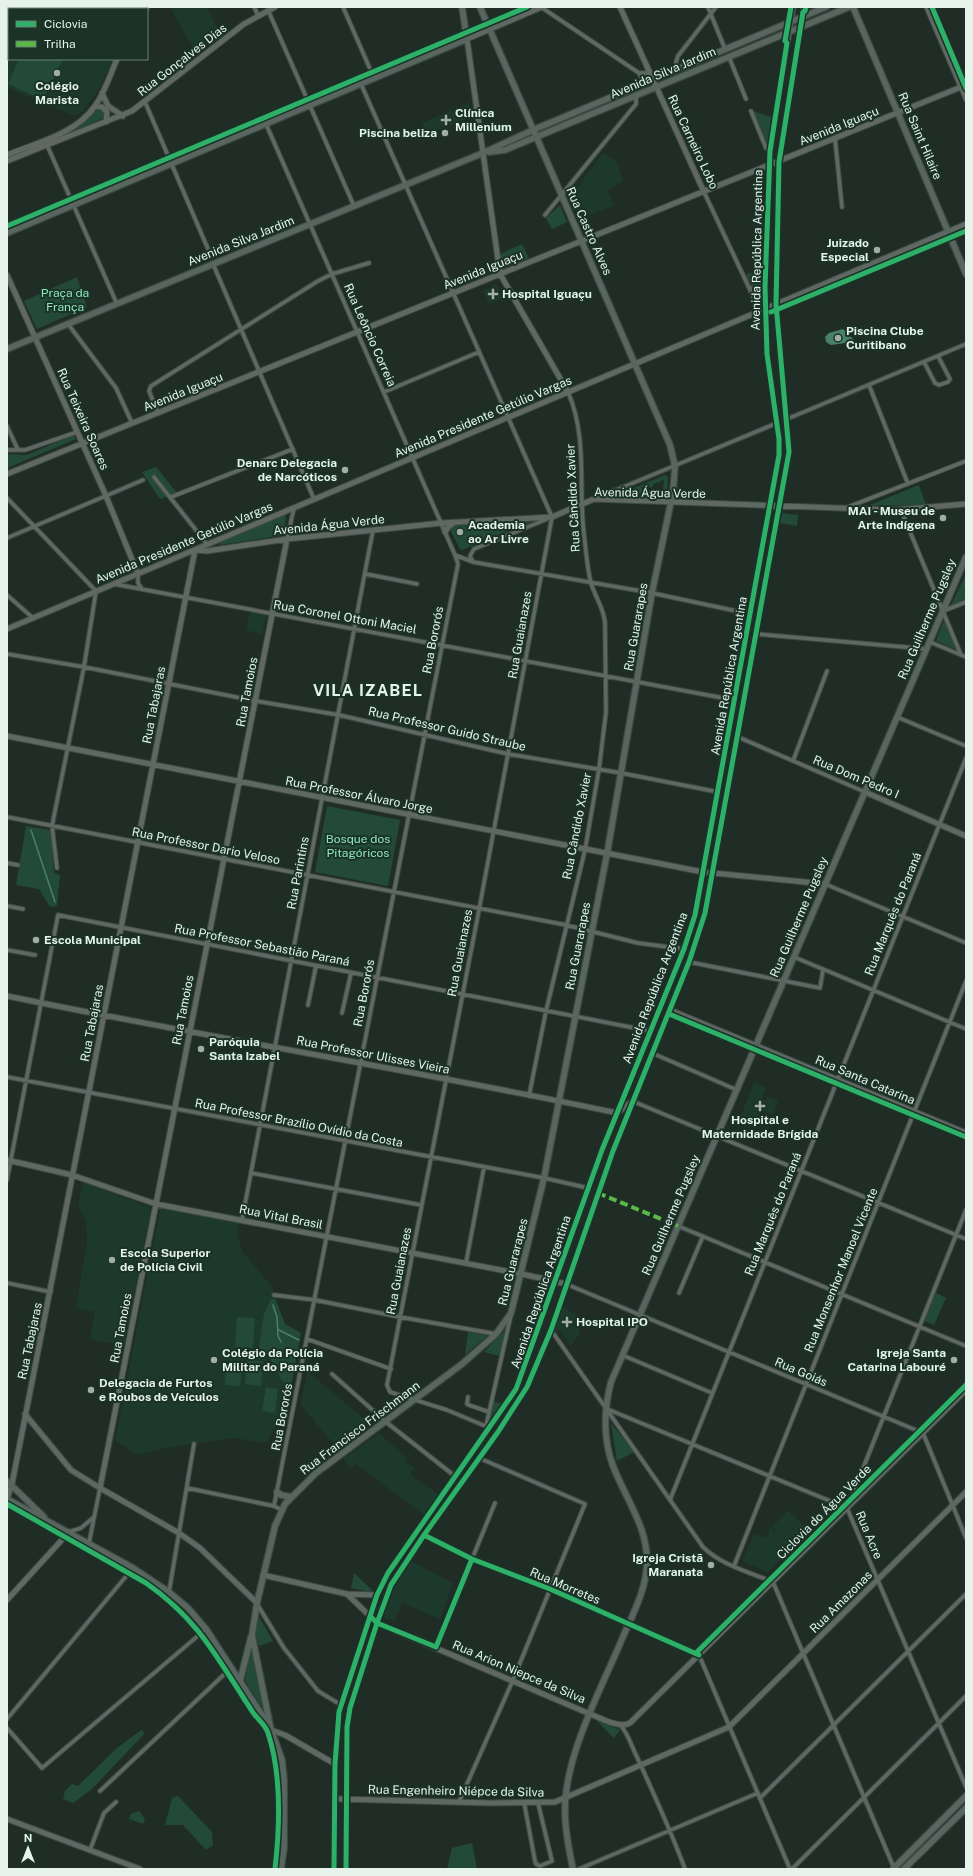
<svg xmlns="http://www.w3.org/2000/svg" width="973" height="1876" font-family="'Public Sans',sans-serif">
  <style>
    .built { fill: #1d382c }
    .green { fill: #234a39 }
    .water { fill: #498168 }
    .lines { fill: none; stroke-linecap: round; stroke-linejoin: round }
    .stream { stroke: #498168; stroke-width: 1.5 }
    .street-casing { stroke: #3e4944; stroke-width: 5.5 }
    .secondary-casing { stroke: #3e4944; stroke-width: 7 }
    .primary-casing { stroke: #3e4944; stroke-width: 8 }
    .street { stroke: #5f6863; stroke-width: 3.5 }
    .secondary { stroke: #5f6863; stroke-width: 5 }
    .primary { stroke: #596660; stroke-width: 5.5 }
    .quiet { stroke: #58b947; stroke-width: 4; stroke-dasharray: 8 4; stroke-linecap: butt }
    .cycleway-casing { stroke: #1b3227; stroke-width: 8 }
    .cycleway { stroke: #2db169; stroke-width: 5 }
    .poi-dot { fill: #a0aea6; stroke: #1b3227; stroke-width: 1.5 }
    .labels { text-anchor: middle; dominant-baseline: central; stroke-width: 4; stroke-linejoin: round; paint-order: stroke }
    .street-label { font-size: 12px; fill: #e5f3eb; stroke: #1b3227 }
    .poi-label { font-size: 12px; font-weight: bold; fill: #e5f3eb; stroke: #1b3227; text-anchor: start }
    .park-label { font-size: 12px; fill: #8ce7bd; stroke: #1b3227 }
    .district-label { font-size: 16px; font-weight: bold; letter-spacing: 1px; fill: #e5f3eb; stroke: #1b3227 }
  </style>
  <rect width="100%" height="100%" fill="#202d27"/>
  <path class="built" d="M 7,7 L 131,7 L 133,9 L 9,9 L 9,59 L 113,59 L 99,89 L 83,111 L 75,116 L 7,87 Z
    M 170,7 L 207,7 L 219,32 L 195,51 Z
    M 469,103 L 470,117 L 427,135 L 422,123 Z
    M 603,153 L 617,162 L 623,181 L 608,190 L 614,206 L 580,218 L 572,195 Z
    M 494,284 L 497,285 L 503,298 L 489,304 L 483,291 L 492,287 Z
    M 250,611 L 267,614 L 262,634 L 246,630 Z
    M 754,1083 L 766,1088 L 762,1099 L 766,1101 L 767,1097 L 778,1101 L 773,1115 L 761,1110 L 755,1125 L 752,1123 L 750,1127 L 738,1123 Z
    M 83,1182 L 151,1208 L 124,1346 L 90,1339 L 95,1312 L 76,1308 L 87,1241 L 86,1221 L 78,1206 Z
    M 161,1206 L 240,1221 L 237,1234 L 242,1251 L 272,1287 L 285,1324 L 301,1333 L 286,1408 L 266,1443 L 234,1438 L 159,1449 L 137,1455 L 115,1440 Z
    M 560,1305 L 580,1318 L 577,1326 L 581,1331 L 571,1346 L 560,1330 L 555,1331 L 554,1328 Z
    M 307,1371 L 369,1423 L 337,1448 L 301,1405 Z
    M 379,1433 L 407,1458 L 405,1461 L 415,1468 L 410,1474 L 439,1495 L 424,1515 L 356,1464 L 350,1468 L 343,1459 Z
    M 788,1510 L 810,1531 L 768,1572 L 742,1561 L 754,1534 L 767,1538 L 770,1527 L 789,1543 L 772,1527 Z
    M 411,1561 L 453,1583 L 440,1619 L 402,1603 L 395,1622 L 382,1617 L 396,1583 Z"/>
  <path class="green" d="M 19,59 L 63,59 L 43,100 L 8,84 Z
    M 100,108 L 105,112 L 103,118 L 72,132 L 96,109 Z
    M 753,111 L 771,117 L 768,145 Z
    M 560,205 L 567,222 L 552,229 L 546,218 Z
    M 522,244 L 529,258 L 503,269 L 500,254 Z
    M 761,269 L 761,285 L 752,287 L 746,275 Z
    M 77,277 L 87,307 L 37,329 L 24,301 Z
    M 73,435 L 76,439 L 7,468 L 7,454 L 27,455 Z
    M 156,467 L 177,493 L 160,499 L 142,472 Z
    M 665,475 L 668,477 L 667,492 L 663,490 L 664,480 L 653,484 L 653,487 L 642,487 L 642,494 L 622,493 Z
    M 919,485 L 926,505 L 867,506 Z
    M 782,513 L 798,515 L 797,526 L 780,523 Z
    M 283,514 L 286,515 L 284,535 L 220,545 L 219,543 Z
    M 530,522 L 462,550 L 460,549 L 450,529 L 453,526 Z
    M 966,574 L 966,601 L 949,609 Z
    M 944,620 L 957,650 L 936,641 Z
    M 327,806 L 400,820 L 388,886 L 315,872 Z
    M 26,826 L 51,830 L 54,873 L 60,875 L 57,906 L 50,907 L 39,889 L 16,885 Z
    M 936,1293 L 946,1298 L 934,1325 L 924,1321 Z
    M 271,1299 L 275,1299 L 285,1324 L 301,1333 L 291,1386 C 278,1383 279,1370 272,1361 C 268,1356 263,1353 259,1347 L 264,1314 Z
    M 237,1317 L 255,1318 L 253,1348 L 235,1347 Z
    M 507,1328 L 500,1356 L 484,1352 Z
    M 468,1332 L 488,1335 L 465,1355 Z
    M 247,1360 L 263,1361 L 261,1386 L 245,1384 Z
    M 226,1363 L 242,1364 L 240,1386 L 225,1385 Z
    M 266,1387 L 278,1389 L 275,1413 L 262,1411 Z
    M 494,1401 L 503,1405 L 493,1420 L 489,1419 Z
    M 611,1423 L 634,1452 L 617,1461 Z
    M 354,1573 L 372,1590 L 370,1592 L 351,1588 Z
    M 259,1617 L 273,1641 L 259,1646 L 256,1635 Z
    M 252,1644 L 268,1704 L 261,1706 L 245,1681 Z
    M 596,1720 L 620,1730 L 614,1738 Z
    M 141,1730 L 145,1733 L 92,1789 L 73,1803 L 63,1799 L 65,1791 L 72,1784 L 78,1786 L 117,1748 Z
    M 178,1796 L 212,1832 L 213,1845 L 206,1850 L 183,1825 L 165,1825 L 172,1798 Z
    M 139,1811 L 145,1819 L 143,1824 L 129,1819 L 131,1814 Z
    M 472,1843 L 477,1869 L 447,1869 L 452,1848 Z"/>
  <path class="water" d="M 843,329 L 854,340 L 853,346 L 845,343 L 831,345 L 826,342 L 825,337 L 829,333 Z"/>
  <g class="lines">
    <path class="stream" d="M 31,830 L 55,902
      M 273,1305 L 277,1317 L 278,1336 L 281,1342
      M 279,1330 L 299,1340"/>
    <g class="street-casing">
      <path id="street" d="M 254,7 L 258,15
        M 343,7 L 374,78
        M 541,7 L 639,73 L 650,73
        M 708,7 L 725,49
        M 926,7 L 966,100
        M 268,10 L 354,206
        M 802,17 L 803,7
        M 729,57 L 746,99
        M 677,69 L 676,62 L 678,56 L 716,7
        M 639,73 L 644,83
        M 361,84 L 552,517
        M 145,102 L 208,249
        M 751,111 L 766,148 L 770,151
        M 266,124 L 455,555 L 458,564 L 274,1506
        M 835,139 L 842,207
        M 47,145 L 117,304
        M 704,192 L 760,311
        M 545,215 L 636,104 L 636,96
        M 213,264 L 314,499
        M 750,288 L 758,291 L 765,287
        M 68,324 L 116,388 L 132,423
        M 924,362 L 935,383 L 939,385 L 948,382 L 950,379 L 938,356
        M 869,385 L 908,484
        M 384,392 L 479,352
        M 158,413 L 149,391 L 151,386 L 318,281 L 332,274 L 369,263
        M 787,419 L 966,344
        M 7,426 L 18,450
        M 7,450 L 25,450 L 77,432
        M 154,477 L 207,544
        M 171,497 L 293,449
        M 7,498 L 96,591 L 84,667 L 52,826 L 57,868
        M 597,498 L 777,423
        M 848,507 L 966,461
        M 901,510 L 961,655
        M 7,538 L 143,480
        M 287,539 L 294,508
        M 455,555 L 473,562 L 652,593 L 750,614
        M 473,562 L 470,556 L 474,549 L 547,519
        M 138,574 L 138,583 L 142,589
        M 366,574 L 417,584
        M 114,584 L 734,700
        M 7,595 L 33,618
        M 943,611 L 966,602
        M 757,634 L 927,649
        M 930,642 L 966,657
        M 7,654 L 84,667 L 256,701 L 339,715 L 508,754 L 621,773 L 718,792
        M 897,717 L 966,746
        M 738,737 L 865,792
        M 793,761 L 827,671
        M 7,817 L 566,925 L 638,943 L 684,949
        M 7,863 L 18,865
        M 825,884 L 966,943
        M 7,906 L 23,909
        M 7,950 L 35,955
        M 794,957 L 966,1029
        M 689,962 L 820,988 L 823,970
        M 308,1005 L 316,966
        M 342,1013 L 351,973
        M 652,1053 L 737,1090
        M 7,1077 L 544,1178 L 588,1188
        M 529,1096 L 546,1011 L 585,850 L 599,769 L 606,712 L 605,623 C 604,608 595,597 591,583 C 587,568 586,550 584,534 C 578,486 588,438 568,392
        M 632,1101 L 966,1239
        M 251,1173 L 421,1205
        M 7,1180 L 58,915 L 650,1031
        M 242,1220 L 373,530
        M 678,1226 L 966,1346
        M 466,1263 L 484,1167
        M 7,1283 L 51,1292
        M 566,1284 L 923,1433 L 966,1538
        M 679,1293 L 703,1236
        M 274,1295 L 315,1300 L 400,1317 L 496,1334
        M 551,1330 L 703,1547 C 721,1565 749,1572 773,1582 L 894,1868
        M 307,1339 L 391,1369
        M 622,1355 L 712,1393
        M 332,1374 L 386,1422 L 456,1477
        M 468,1397 L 467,1404 L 469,1405 L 489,1412
        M 607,1409 L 847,1508 L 966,1787
        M 486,1426 L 511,1315
        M 490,1428 L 447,1410 L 390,1392 L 387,1385 L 479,910 L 552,517
        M 187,1488 L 274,1506 L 282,1510
        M 670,1500 L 966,758
        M 848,1506 L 966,1210
        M 69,1532 L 81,1528 L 94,1517
        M 424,1535 L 472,1559 L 550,1589 L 699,1655 L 790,1869
        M 89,1543 L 100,1488
        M 734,1566 L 966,981
        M 169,1592 L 194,1444
        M 257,1604 L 284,1648 L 318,1691 L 341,1705
        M 436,1647 L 495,1503
        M 7,1719 L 133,1568
        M 620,1725 C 628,1732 632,1748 637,1757 C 654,1794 671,1831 685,1869
        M 7,1728 L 42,1768 L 206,1629
        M 100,1791 L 231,1668
        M 760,1798 L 966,1594
        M 459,1802 L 513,1680 L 585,1504 L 479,1458
        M 524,1802 L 535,1861 L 536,1864 L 540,1866 L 552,1861 L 538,1803
        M 90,1850 L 104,1813 L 116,1802
        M 579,1869 L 758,1793
        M 792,1869 L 966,1696"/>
    </g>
    <g class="secondary-casing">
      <path id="secondary" d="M 542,7 L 467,39 L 500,274 L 568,392
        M 620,7 L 704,192
        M 146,9 L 147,7
        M 102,93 L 108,106 L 123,116
        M 95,106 L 102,107 L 107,112 L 106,122
        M 7,155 C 36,143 76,134 95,106 C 105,92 110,75 117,59
        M 7,161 L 132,111 L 244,24 L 275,7
        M 7,275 L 106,496 L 138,574
        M 7,474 L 966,85
        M 614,491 L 614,496 L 618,500
        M 445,532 L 449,526 L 454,523
        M 7,629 L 966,224
        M 7,736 L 703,872 L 825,884
        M 865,792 L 966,836
        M 7,996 C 210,1038 414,1070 617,1113 L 631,1102
        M 670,1010 L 966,1133
        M 7,1160 L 72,1175 L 156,1204 L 522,1274 L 566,1284
        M 25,1414 L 71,1470 L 100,1488 L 179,1533 L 200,1548 L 257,1603
        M 100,1488 L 287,539
        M 7,1499 L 12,1484 L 195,550 L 207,551 L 287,539 L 442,523 L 552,517 L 594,499 L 894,510 L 966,504
        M 263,1575 L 347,1594 L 377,1595
        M 347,1594 L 377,1623 L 590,1714 C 601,1718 619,1729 630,1723 L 966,1390
        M 7,1600 L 69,1532
        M 271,1730 L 285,1735 L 335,1764
        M 334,1797 L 340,1799 L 490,1803 L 555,1802 L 729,1727 L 966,1492
        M 7,1819 L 140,1869
        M 334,1869 L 335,1764 L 339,1712 L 377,1595 L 388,1573 L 516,1389 L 602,1150 L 684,949 L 695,915 L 779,455 L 779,439 L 767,354 L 765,287 L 770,151 L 793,7
        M 346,1869 L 347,1727 L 350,1708 L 377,1623 L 391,1585 L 424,1535 L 498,1432 L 527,1387 L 551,1330 L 613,1151 L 689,962 L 705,913 L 789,452 L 776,304 L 779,162 L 802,17"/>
    </g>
    <g class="primary-casing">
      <path id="primary" d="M 853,7 L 966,274
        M 489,152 L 505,150 L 849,7
        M 7,233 L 467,39 L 462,7
        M 7,349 L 483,153 L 533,130 L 826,7
        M 7,1481 L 44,1517
        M 277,1492 L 281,1495 L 291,1497
        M 7,1499 L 133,1568 L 169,1592 L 188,1608 L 206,1629 L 269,1726
        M 240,1681 L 251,1637
        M 281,1869 L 284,1848 L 284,1780 L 282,1760 L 271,1730 L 252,1635 L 257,1603 L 275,1526 L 285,1504 L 316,1473 L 462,1364 L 496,1334 L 511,1313 L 544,1178 L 607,854 L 652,593 L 673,492 L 675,466 L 670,445 L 480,7
        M 573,1869 C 569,1850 565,1832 565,1812 C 564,1756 601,1690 622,1639 C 631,1618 643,1596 646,1573 C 652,1532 627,1502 613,1466 C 603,1439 604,1409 611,1382 L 966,557
        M 893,1869 L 966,1796
        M 904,1869 L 966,1808"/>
    </g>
    <use href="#street" class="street"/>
    <use href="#secondary" class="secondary"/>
    <use href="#primary" class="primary"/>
    <path class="quiet" d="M 598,1193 L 678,1226"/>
    <g class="cycleway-casing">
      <path id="cycleway" d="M 932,7 L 966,88
        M 7,226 L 527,7
        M 771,312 L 966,231
        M 669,1014 L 966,1137
        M 7,1504 L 146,1583 C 200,1621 217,1658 252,1711 C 256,1718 266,1725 268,1733 C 282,1775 280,1825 275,1869
        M 424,1535 L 472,1559 L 550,1589 L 699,1655
        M 372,1618 L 377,1623 L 436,1647 L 472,1559
        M 696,1653 L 966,1385
        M 334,1869 L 335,1764 L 339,1712 L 377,1595 L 388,1573 L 516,1389 L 602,1150 L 684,949 L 695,915 L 779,455 L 779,439 L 767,354 L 765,287 L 770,151 L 787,43 L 785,41 L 791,7
        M 346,1869 L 347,1727 L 350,1708 L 377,1623 L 391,1585 L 424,1535 L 498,1432 L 527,1387 L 551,1330 L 613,1151 L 689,962 L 705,913 L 789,452 L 776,304 L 779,162 L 803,12 L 805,11 L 806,7"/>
    </g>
    <use href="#cycleway" class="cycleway"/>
  </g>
  <g class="poi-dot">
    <circle cx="57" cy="73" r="4"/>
    <path d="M444 114h4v4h4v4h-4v4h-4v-4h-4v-4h4z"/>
    <circle cx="445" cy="133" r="4"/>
    <circle cx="877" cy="250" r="4"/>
    <path d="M491 288h4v4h4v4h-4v4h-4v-4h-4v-4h4z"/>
    <circle cx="838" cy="338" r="4"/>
    <circle cx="345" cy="470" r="4"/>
    <circle cx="943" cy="518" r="4"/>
    <circle cx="460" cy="532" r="4"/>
    <circle cx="36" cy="940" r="4"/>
    <circle cx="201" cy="1049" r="4"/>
    <path d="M758 1100h4v4h4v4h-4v4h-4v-4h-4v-4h4z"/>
    <circle cx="112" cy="1260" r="4"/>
    <path d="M565 1316h4v4h4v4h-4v4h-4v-4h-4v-4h4z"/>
    <circle cx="214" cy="1360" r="4"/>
    <circle cx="954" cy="1360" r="4"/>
    <circle cx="91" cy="1390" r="4"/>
    <circle cx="711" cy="1565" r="4"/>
  </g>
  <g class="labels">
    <g class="street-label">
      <text transform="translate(182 60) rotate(-38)">Rua Gonçalves Dias</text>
      <text transform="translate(663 73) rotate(-23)">Avenida Silva Jardim</text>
      <text transform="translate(839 126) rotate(-22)">Avenida Iguaçu</text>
      <text transform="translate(920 136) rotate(67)">Rua Saint Hilaire</text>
      <text transform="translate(693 142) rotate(65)">Rua Carneiro Lobo</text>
      <text transform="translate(589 231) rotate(66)">Rua Castro Alves</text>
      <text transform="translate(241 241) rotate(-22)">Avenida Silva Jardim</text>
      <text transform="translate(757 250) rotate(-89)">Avenida República Argentina</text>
      <text transform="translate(483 270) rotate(-22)">Avenida Iguaçu</text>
      <text transform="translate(370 335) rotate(66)">Rua Leôncio Correia</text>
      <text transform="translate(183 392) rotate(-22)">Avenida Iguaçu</text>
      <text transform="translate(483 417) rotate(-23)">Avenida Presidente Getúlio Vargas</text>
      <text transform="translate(83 419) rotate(66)">Rua Teixeira Soares</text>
      <text transform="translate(650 493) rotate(1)">Avenida Água Verde</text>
      <text transform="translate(573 498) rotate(-93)">Rua Cândido Xavier</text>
      <text transform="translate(329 525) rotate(-6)">Avenida Água Verde</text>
      <text transform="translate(184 543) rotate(-23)">Avenida Presidente Getúlio Vargas</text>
      <text transform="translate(345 617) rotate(10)">Rua Coronel Ottoni Maciel</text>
      <text transform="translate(927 619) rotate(-67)">Rua Guilherme Pugsley</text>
      <text transform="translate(636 627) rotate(-80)">Rua Guararapes</text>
      <text transform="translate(520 635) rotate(-80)">Rua Guaianazes</text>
      <text transform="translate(433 640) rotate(-79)">Rua Bororós</text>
      <text transform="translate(729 676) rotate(-80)">Avenida República Argentina</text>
      <text transform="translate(247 692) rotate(-79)">Rua Tamoios</text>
      <text transform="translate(154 705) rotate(-79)">Rua Tabajaras</text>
      <text transform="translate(447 729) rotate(13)">Rua Professor Guido Straube</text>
      <text transform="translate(856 777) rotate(23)">Rua Dom Pedro I</text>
      <text transform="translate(359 795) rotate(11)">Rua Professor Álvaro Jorge</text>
      <text transform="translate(577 826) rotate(-79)">Rua Cândido Xavier</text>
      <text transform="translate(206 846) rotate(11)">Rua Professor Dario Veloso</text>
      <text transform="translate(298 873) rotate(-79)">Rua Parintins</text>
      <text transform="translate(893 914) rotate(-68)">Rua Marquês do Paraná</text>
      <text transform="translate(799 917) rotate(-67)">Rua Guilherme Pugsley</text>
      <text transform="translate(262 945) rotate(11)">Rua Professor Sebastião Paraná</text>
      <text transform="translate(578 946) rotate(-79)">Rua Guararapes</text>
      <text transform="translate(460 953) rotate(-79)">Rua Guaianazes</text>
      <text transform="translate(655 988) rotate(-69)">Avenida República Argentina</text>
      <text transform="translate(364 993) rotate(-79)">Rua Bororós</text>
      <text transform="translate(183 1010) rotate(-79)">Rua Tamoios</text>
      <text transform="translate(92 1023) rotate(-79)">Rua Tabajaras</text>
      <text transform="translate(373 1055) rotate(11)">Rua Professor Ulisses Vieira</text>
      <text transform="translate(865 1080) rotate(23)">Rua Santa Catarina</text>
      <text transform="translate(299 1123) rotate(11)">Rua Professor Brazílio Ovídio da Costa</text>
      <text transform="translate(773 1214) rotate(-68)">Rua Marquês do Paraná</text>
      <text transform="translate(671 1215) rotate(-67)">Rua Guilherme Pugsley</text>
      <text transform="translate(281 1217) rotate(11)">Rua Vital Brasil</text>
      <text transform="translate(513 1262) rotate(-76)">Rua Guararapes</text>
      <text transform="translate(841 1270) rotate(-68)">Rua Monsenhor Manoel Vicente</text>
      <text transform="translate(399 1271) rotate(-79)">Rua Guaianazes</text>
      <text transform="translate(541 1292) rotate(-71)">Avenida República Argentina</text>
      <text transform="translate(121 1328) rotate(-79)">Rua Tamoios</text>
      <text transform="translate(30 1341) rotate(-78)">Rua Tabajaras</text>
      <text transform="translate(801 1372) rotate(23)">Rua Goiás</text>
      <text transform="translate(282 1417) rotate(-79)">Rua Bororós</text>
      <text transform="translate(360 1428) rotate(-37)">Rua Francisco Frischmann</text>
      <text transform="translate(824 1512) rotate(-45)">Ciclovia do Água Verde</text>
      <text transform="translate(869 1535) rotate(67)">Rua Acre</text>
      <text transform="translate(565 1586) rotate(23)">Rua Morretes</text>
      <text transform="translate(841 1602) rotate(-45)">Rua Amazonas</text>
      <text transform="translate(519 1672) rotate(23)">Rua Arion Niepce da Silva</text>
      <text transform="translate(456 1791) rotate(1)">Rua Engenheiro Niépce da Silva</text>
    </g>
    <g class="poi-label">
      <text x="57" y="86" text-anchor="middle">Colégio<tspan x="57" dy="14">Marista</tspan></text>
      <text x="455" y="113">Clínica<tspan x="455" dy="14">Millenium</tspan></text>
      <text x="437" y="133" text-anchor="end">Piscina beliza</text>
      <text x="869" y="243" text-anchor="end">Juizado<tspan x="869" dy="14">Especial</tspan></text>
      <text x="502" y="294">Hospital Iguaçu</text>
      <text x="846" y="331">Piscina Clube<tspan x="846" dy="14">Curitibano</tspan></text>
      <text x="337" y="463" text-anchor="end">Denarc Delegacia<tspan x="337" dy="14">de Narcóticos</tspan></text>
      <text x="935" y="511" text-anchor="end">MAI - Museu de<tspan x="935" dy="14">Arte Indígena</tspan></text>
      <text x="468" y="525">Academia<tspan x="468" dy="14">ao Ar Livre</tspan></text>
      <text x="44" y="940">Escola Municipal</text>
      <text x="209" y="1042">Paróquia<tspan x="209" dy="14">Santa Izabel</tspan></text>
      <text x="760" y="1120" text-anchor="middle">Hospital e<tspan x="760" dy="14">Maternidade Brígida</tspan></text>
      <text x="120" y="1253">Escola Superior<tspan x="120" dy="14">de Polícia Civil</tspan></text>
      <text x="576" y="1322">Hospital IPO</text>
      <text x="222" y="1353">Colégio da Polícia<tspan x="222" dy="14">Militar do Paraná</tspan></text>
      <text x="946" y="1353" text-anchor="end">Igreja Santa<tspan x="946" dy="14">Catarina Labouré</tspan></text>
      <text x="99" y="1383">Delegacia de Furtos<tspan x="99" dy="14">e Roubos de Veículos</tspan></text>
      <text x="703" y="1558" text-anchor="end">Igreja Cristã<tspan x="703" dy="14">Maranata</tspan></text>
    </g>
    <g class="park-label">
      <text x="65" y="293">Praça da<tspan x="65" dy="14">França</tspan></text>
      <text x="358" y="839">Bosque dos<tspan x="358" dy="14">Pitagóricos</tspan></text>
    </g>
    <g class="district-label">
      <text x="368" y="690">VILA IZABEL</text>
    </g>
  </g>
  <rect width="973" height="1876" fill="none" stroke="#e5f3eb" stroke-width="16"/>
  <rect x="8" y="8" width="140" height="52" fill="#1b3227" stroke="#6c7f75"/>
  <rect x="16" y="21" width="20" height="6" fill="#2db169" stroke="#6c7f75"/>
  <text x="44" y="28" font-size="12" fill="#e5f3eb">Ciclovia</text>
  <rect x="16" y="41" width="20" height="6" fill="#58b947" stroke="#6c7f75"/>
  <text x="44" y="48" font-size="12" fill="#e5f3eb">Trilha</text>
  <g transform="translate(28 1848)" stroke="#1b3227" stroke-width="3" paint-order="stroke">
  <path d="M0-3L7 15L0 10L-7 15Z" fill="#e5f3eb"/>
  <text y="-6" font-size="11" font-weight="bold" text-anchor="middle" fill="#e5f3eb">N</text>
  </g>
</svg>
